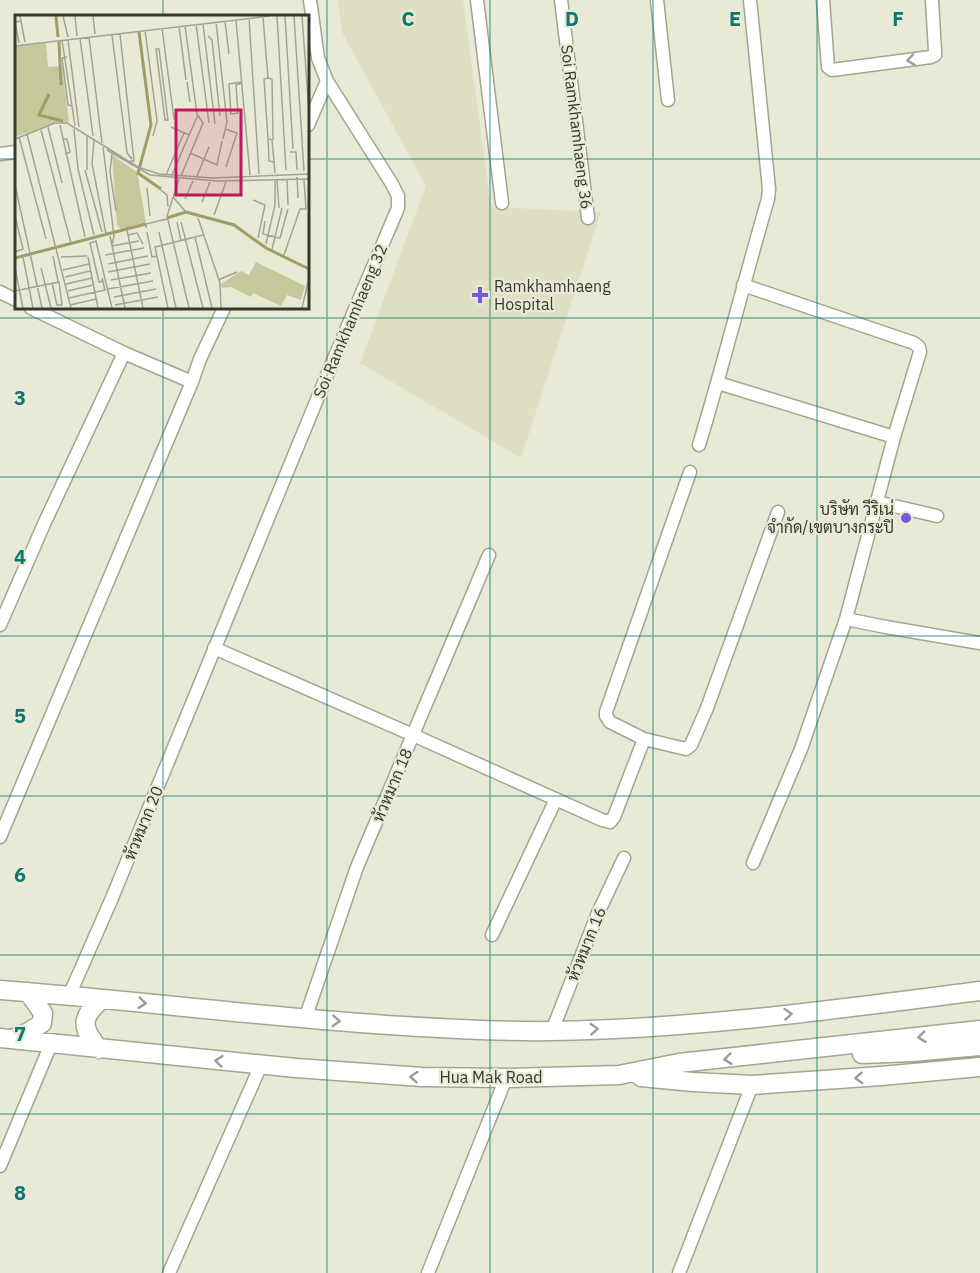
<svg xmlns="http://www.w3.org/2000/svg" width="980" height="1273" font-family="'IBM Plex Sans',Sarabun,sans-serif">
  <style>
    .built { fill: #dfdfc4 }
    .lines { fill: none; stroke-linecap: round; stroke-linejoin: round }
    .street-casing { stroke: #a3a491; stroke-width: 15 }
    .secondary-casing { stroke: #a3a491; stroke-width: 21 }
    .street { stroke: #fff; stroke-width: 12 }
    .secondary { stroke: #fff; stroke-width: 18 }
    .oneway { stroke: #9c9c98 }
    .grid { fill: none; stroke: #0f766e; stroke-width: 1.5; stroke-opacity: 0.55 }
    .poi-dot { fill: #745cd6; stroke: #e9ead6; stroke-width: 2 }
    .labels { text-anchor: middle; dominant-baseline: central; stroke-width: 4.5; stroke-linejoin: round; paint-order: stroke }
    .street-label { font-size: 16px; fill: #383831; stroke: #e9ead6 }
    .poi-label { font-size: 16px; fill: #383831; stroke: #e9ead6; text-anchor: start }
    .inset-river { fill: none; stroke: #9e9e66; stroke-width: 3 }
    .inset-road { fill: none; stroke: #a2a394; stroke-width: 1.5 }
    .view { fill: #c2185b; fill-opacity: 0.15; stroke: #c2185b; stroke-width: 3 }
    .inset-edge { fill: none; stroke: #383831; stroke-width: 3 }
    .grid-label { font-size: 20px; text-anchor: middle; font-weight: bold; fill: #0f766e; stroke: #e9ead6; stroke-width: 4.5; stroke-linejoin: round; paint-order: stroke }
  </style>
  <rect width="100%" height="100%" fill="#e9ead6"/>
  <path class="built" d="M 338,0 L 463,0 L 491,207 L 601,212 L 521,458 L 360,363 L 426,186 L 342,32 Z"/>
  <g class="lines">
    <g class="street-casing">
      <path id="street" d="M 477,0 L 502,203
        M 561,0 L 588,218
        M 657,0 L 668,100
        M 823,0 L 828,67 L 832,70 L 931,57 L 935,55 L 935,51 L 932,0
        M 308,125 L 327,81
        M 0,154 L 16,152
        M 743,285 L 914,343 L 919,347 L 920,352 L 894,437 L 846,619 L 801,749 L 753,863
        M 0,292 L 16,300
        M 31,308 L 124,353 L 192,382 L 200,359 L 224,308
        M 718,383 L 894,437
        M 699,445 C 724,363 744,281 768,199 L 769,189 L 750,0
        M 877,502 L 937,516
        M 846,619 L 886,627 L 980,643
        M 0,625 L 44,524 L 124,353
        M 214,648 L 413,735 L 602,820 L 610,822 L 614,817 L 644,739 L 610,722 L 606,716 L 606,712 L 690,472
        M 644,739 L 686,749 L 691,745 L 707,708 L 778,512
        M 0,837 L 192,382
        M 492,935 L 556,799
        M 69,996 L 112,898 L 327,375 L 398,208 L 398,196 L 392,184 L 327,81 L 318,58 L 310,0
        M 305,1019 L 357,867 L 489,555
        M 552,1031 L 598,913 L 624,858
        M 0,1166 L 51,1044
        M 169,1273 L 261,1065
        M 428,1273 L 506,1078
        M 679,1273 L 752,1085"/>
    </g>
    <g class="secondary-casing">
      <path id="secondary" d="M 0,990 C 135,1000 269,1018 404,1026 C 453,1029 503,1032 552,1031 C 695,1029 838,1009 980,991
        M 0,1038 L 296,1068 L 422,1077 L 506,1078 L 619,1075 L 679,1063 L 980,1030
        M 12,1039 L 29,1032 L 42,1023 L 43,1013 L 28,992
        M 99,1049 C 81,1027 80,1018 102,999
        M 862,1054 L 912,1052 L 980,1046
        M 641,1077 L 693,1082 L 752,1085 L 881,1076 L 980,1067"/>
    </g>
    <use href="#street" class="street"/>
    <use href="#secondary" class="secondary"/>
  </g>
  <defs><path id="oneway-chevron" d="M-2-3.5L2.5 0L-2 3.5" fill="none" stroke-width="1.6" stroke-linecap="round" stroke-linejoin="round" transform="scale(1.5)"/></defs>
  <g class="oneway">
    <use href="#oneway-chevron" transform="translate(911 60) rotate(173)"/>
    <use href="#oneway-chevron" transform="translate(142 1003) rotate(6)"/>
    <use href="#oneway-chevron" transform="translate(788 1014) rotate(-5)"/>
    <use href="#oneway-chevron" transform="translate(336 1021) rotate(4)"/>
    <use href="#oneway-chevron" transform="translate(594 1029) rotate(-3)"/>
    <use href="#oneway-chevron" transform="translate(922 1037) rotate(173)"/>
    <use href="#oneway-chevron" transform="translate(728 1059) rotate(174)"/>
    <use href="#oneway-chevron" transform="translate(219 1061) rotate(-174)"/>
    <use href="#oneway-chevron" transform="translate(414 1077) rotate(-176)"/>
    <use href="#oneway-chevron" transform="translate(859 1078) rotate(176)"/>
  </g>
  <path class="grid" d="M 163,0 L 163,16M 327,0 L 327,1273M 490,0 L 490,1273M 653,0 L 653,1273M 817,0 L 817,1273M 0,159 L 16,159M 308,159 L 980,159M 163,308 L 163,1273M 0,318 L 980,318M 0,477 L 980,477M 0,636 L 980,636M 0,796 L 980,796M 0,955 L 980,955M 0,1114 L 980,1114"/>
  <g class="poi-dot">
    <path d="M477 286h6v6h6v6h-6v6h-6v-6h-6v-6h6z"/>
    <circle cx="906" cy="518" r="6"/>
  </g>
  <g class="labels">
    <g class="street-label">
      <text transform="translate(577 127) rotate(83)">Soi Ramkhamhaeng 36</text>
      <text transform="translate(350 321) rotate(-67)">Soi Ramkhamhaeng 32</text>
      <text transform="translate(392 785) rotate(-67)">หัวหมาก 18</text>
      <text transform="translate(143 823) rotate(-68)">หัวหมาก 20</text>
      <text transform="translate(586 944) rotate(-68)">หัวหมาก 16</text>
      <text x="491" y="1077">Hua Mak Road</text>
    </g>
    <g class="poi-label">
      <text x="494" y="286">Ramkhamhaeng<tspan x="494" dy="18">Hospital</tspan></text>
      <text x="894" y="509" text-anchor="end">บริษัท วีริเน่<tspan x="894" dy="18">จำกัด/เขตบางกระปิ</tspan></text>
    </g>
  </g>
  <g transform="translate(15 15)">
    <rect width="294" height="294" fill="#e9ead6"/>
    <path d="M 31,28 L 33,52 L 47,51 L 54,107 L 42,107 L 0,122 L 0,31 ZM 97,140 L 122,157 L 131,207 L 106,215 L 102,210 ZM 241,247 L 290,271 L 286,285 L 272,280 L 266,291 L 238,278 L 236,282 L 216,272 L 207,273 L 206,269 L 226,256 L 234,260 Z" fill="#c8c89d"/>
    <path class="inset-river" d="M 41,1 L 43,22M 124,17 L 136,110 L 123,158 L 146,174M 44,27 L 46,70M 34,79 L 24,100 L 48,106M 171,197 L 219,210 L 251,233 L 294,254M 152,203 L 171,197M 0,243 L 131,209"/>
    <path class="inset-road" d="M 5,1 L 10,27M 48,1 L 53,22M 60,1 L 62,21M 78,1 L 80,19M 262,1 L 271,155M 270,1 L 278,134M 279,1 L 289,156M 287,1 L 294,97M 248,2 L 253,63M 234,3 L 244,159M 221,5 L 235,160M 210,6 L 214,39M 201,7 L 212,107 L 208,124M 181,9 L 194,108M 188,9 L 200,109M 164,11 L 171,65M 147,13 L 159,104 L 163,105M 130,15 L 142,106 L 138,121M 105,19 L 119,146 L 115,146M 97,20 L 112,138 L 117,144M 193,21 L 197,25 L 205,101M 74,22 L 87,128M 65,23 L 78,121M 47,25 L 60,111M 53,25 L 64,112M 4,28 L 0,7 L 6,6M 0,31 L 255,1M 141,34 L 144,34 L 153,105 L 150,105 ZM 52,42 L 47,43 L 53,90 L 58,91M 253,63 L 249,64 L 253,124 L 257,125M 253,63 L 257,64 L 258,125M 172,67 L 175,87M 226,67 L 214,69 L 216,99 L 223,98 L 221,70 L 227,68M 45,110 L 70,222M 33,112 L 47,168M 156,112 L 174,120 L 183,100M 59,114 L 63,154 L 79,220M 210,114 L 222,118 L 211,152M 26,115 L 56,228M 12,119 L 56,293M 72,120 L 72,155M 4,122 L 31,224M 0,124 L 40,108 L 52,108 L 123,152 L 144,159 L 198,163 L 294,159M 48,124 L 52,124 L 55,137 L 50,139M 253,124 L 254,146 L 259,147M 79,125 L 77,149 L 91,219M 257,125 L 260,158M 88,132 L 99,221 L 97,230M 92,135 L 135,160 L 202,166M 275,137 L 281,137 L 282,155M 97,138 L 95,157 L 101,196M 175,138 L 202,150 L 207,126M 70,155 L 87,217M 151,160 L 169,118M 157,160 L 174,120M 166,161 L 188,108 L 182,99 L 170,11M 182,161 L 194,132M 282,162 L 283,183M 164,164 L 152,201 L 174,293M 272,164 L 273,190M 262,165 L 264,193M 202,166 L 294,164M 0,170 L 27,293M 132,173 L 135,201M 143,173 L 152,180 L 153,192M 158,182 L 171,197M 170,184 L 178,166M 238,185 L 250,190 L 243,223M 187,187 L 195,167M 199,200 L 211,167M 0,201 L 8,234 L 0,237M 183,203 L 205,268 L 206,293M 250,206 L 248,219 L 265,223 L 273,194M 162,207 L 166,226M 166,207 L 188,293M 131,213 L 131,209 L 152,204M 112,215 L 128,293M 132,217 L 137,242 L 142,241M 144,217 L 161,293M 113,220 L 122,218 L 128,229M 95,221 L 110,293M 180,222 L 197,293M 251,229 L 260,190 L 260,165M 97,231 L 124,226M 257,234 L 267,193M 90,240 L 129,233M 269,240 L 285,194 L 291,194 L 289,165M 38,241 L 43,266M 8,242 L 18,293M 46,242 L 72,241M 73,242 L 83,293M 93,249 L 133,241M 0,253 L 8,293M 26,253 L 36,293M 48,255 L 74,249M 93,257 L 135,249M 50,262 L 75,256M 96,265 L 136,258M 203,265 L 222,257M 88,266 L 84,267 L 75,228 L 81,226 L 97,293M 51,269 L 77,263M 93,274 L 138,266M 0,276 L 44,267 L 47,290 L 42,290 L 37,268M 53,276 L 78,270M 99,282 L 141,274M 54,283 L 90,275 L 87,263M 55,290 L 81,284M 100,290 L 143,282M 153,293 L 140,232 L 188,220M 287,293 L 294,263"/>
    <path class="view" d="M 161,95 L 226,95 L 226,180 L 161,180 Z"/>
    <rect width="294" height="294" class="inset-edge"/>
  </g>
  <g class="grid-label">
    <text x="408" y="26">C</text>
    <text x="572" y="26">D</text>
    <text x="735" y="26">E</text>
    <text x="898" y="26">F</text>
    <text x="20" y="405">3</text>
    <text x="20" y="564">4</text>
    <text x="20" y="723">5</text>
    <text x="20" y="882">6</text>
    <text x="20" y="1041">7</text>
    <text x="20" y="1200">8</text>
  </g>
</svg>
